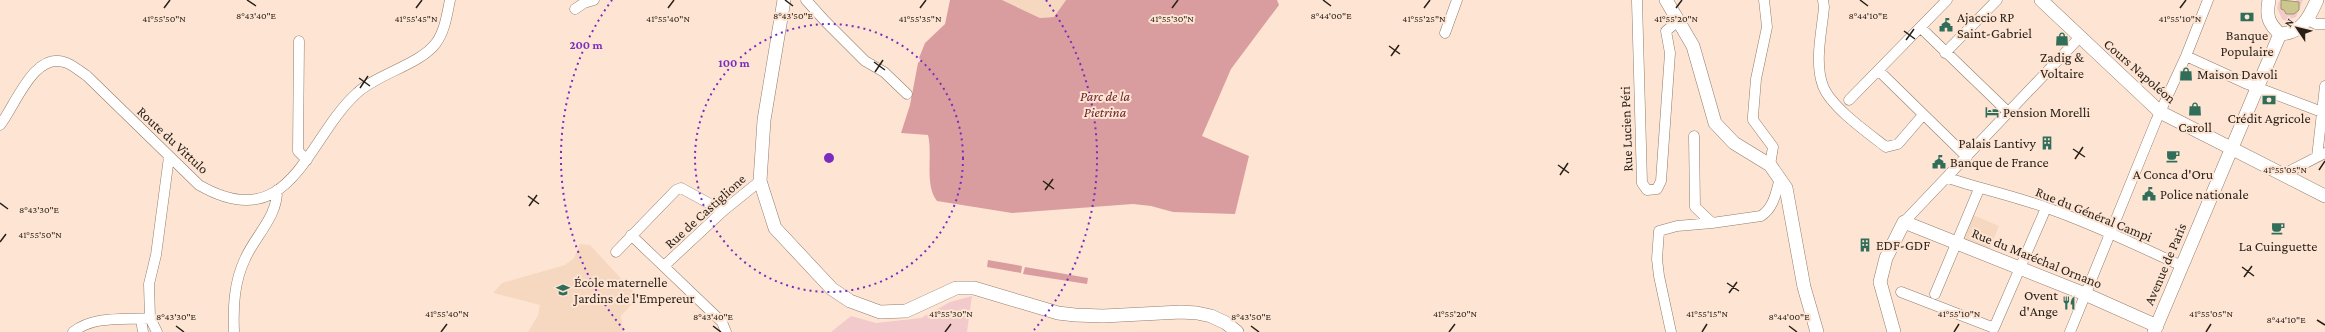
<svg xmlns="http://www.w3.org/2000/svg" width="2325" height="332" font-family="'Crimson Pro',serif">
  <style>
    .built { fill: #f6d8c1 }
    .green { fill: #f2cacb }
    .forest { fill: #da9d9f }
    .water { fill: #cbc78f; stroke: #9a956b }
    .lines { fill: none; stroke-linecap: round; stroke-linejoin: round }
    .minor-casing { stroke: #927c6b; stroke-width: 11 }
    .major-casing { stroke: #927c6b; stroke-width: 14 }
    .minor { stroke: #fff; stroke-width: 10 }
    .major { stroke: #fff; stroke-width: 13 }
    .ticks { fill: none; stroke: #271f18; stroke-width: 1.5 }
    .ring { fill: none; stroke: #7b2cbf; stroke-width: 2; stroke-dasharray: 2 4 }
    .labels { text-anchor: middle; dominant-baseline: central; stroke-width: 4; stroke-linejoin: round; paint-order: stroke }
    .poi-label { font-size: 14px; fill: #271f18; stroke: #fee5d3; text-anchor: start }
    .street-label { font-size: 14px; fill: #271f18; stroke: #fee5d3 }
    .park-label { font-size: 14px; font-style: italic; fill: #661e28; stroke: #fee5d3 }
    .ticks-label { font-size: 10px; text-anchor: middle; fill: #271f18; stroke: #fee5d3; stroke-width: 4; stroke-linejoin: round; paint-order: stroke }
    .centre { fill: #7b2cbf; stroke: #fee5d3; stroke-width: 2 }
    .ring-label { font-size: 12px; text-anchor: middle; font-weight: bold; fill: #7b2cbf; stroke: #fee5d3; stroke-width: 4; stroke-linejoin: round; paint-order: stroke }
  </style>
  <rect width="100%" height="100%" fill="#fee5d3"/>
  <path class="built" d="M 1002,0 L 1066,0 L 1054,17 L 1040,18 Z
    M 1973,215 L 1999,226 L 1989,250 L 1962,240 Z
    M 580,244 L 590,245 L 638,297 L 621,316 L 623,332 L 528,332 L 538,315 L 540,305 L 493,293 L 502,283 L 565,265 L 574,258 Z"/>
  <path class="green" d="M 2279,0 L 2285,14 L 2288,15 L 2299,10 L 2296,0 L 2303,0 L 2296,17 L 2286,21 L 2282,19 L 2277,8 Z
    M 972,296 L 967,332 L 831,332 L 851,316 L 876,323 L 921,318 L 950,302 Z"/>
  <path class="forest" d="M 950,0 L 1002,0 L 1040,18 L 1054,17 L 1066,0 L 1277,0 L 1279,5 L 1231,69 L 1202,136 L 1249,156 L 1235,214 L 1173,212 L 1151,206 L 1133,204 L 1012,213 L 937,201 C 924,184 933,155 928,135 L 901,133 L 910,105 L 918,63 L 921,60 L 919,58 L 925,43 L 945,24 Z
    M 988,260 L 1022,266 L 1021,273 L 987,267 Z
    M 1025,267 L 1088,278 L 1087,284 L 1023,274 Z"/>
  <path class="water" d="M 2281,0 L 2299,2 L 2299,10 L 2294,14 L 2286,14 L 2284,10 L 2281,9 Z"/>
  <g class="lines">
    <g class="minor-casing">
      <path id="minor" d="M 806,0 L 825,21 L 865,61 L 884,72 L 907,94
        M 1764,0 L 1767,27 L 1756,79 L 1753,116 L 1753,120 L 1773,147 L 1770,165
        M 1823,0 L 1824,7 C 1822,31 1814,62 1823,86 C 1831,107 1868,133 1886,147 L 1898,144 L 1923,115
        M 1637,1 L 1642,183 L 1647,190 L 1657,189 L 1661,181 L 1670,53 L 1666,31 L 1678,21
        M 575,9 L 584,3 L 594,0
        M 2308,20 L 2316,24 L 2325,24
        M 1921,28 L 2009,113
        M 1445,33 L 1457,0
        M 299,41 L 298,151 L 307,160
        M 1945,53 L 1997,0
        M 2186,56 L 2245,83 L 2322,112
        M 1879,71 L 1967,157
        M 1849,100 L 1947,0
        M 0,125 C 15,107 34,49 67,63 C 74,66 81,72 87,76 L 199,185 C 291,238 306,139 357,93 C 377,74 421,64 436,43 C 445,31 447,14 450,0
        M 1694,136 L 1695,207 L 1712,223
        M 2317,157 L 2325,86
        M 2282,175 L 2325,153
        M 1948,178 C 1981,189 2015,196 2047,208 C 2094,224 2138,246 2182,266
        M 1904,222 L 2079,38
        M 631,235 L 722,322 L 726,332
        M 616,252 L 676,190 L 681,188 L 723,211
        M 665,265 L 723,211 L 760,181
        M 1901,292 L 1994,328 L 2046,208
        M 1935,294 L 1979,189
        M 141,319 L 143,332
        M 73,332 C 94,315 124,320 150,318
        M 157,332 L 150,318 L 149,284 L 156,255 L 169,157
        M 234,332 C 233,307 234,282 245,259 C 255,236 278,216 277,190
        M 1671,332 L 1659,276 L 1657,259 L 1659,231 L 1677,226 L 1712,223 L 1761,216 C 1774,208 1776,192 1780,178
        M 2070,332 L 2156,121 L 2186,56 L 2208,0"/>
    </g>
    <g class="major-casing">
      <path id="major" d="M 784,0 L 764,120 L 760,181 L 775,228 L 832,289 L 850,301 L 880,312 L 906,311 L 956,288 L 974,288 L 1058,313 L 1075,315 L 1103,316 L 1181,312 L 1197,313 L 1211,316 L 1226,323 L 1237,332
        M 1666,0 L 1693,46 L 1715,123 L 1734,143 L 1770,165 L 1786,188 L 1804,287 L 1817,332
        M 2041,0 L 2160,112 L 2325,196
        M 2269,0 C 2266,16 2268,23 2280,34 C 2302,33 2309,18 2317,0
        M 1894,332 L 1880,282 L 1886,258 L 1904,222 L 2085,294 L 2157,326
        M 2154,332 L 2280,34"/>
    </g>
    <use href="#minor" class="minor"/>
    <use href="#major" class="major"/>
  </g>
  <path class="ticks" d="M 247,0 L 256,6M 785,0 L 793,6M 1323,0 L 1331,6M 1860,0 L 1868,6M 164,8 L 170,0M 416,8 L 422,0M 668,8 L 674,0M 920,8 L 926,0M 1172,8 L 1178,0M 1424,8 L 1430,0M 1676,8 L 1682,0M 2180,8 L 2186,0M 1904,31 L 1915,39M 1906,40 L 1914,29M 1389,46 L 1400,54M 1391,56 L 1399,45M 874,62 L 885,70M 875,72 L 883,60M 359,78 L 370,86M 360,88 L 368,76M 2073,149 L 2085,157M 2075,159 L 2083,147M 1558,165 L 1569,173M 2319,170 L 2325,161M 1560,175 L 1568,163M 1043,181 L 1054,189M 1045,190 L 1053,179M 528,196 L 539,204M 0,203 L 8,209M 529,206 L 537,195M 0,242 L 6,234M 2242,267 L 2254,276M 2244,277 L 2252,266M 1727,283 L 1739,291M 1729,293 L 1737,282M 2317,320 L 2325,325M 176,326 L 184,332M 713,326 L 721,332M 1251,326 L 1259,332M 1789,326 L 1797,332M 441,332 L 447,324M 945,332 L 951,324M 1449,332 L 1455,324M 1702,332 L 1707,324M 1954,332 L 1959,324M 2206,332 L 2211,324"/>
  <g class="ring">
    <circle cx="829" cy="158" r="134"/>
    <path d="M624 330A268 268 0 0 1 612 0M1046 0A268 268 0 0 1 1034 330"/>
  </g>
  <defs>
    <g id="bank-bare" transform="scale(1.08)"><path d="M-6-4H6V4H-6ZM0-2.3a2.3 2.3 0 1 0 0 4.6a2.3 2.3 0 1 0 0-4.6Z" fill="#306e5a" stroke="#fee5d3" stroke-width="2.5" paint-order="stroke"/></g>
    <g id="civic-bare" transform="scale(1.08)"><path d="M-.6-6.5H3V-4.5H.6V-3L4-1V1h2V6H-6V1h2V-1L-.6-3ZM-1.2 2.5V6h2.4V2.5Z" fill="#306e5a" stroke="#fee5d3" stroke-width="2.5" paint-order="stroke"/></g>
    <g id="shop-bare" transform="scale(1.08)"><path d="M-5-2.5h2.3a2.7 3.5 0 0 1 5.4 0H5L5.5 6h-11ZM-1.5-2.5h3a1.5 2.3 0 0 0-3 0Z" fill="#306e5a" stroke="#fee5d3" stroke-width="2.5" paint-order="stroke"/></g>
    <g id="hotel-bare" transform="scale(1.08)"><path d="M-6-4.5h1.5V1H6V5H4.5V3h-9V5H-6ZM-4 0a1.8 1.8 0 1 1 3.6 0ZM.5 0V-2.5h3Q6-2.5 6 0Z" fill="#306e5a" stroke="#fee5d3" stroke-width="2.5" paint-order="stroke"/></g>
    <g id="building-bare" transform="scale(1.08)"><path d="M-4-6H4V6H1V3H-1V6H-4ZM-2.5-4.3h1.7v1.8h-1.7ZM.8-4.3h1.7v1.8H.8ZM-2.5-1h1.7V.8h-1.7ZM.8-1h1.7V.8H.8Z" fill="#306e5a" stroke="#fee5d3" stroke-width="2.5" paint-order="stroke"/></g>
    <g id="cafe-bare" transform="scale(1.08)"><path d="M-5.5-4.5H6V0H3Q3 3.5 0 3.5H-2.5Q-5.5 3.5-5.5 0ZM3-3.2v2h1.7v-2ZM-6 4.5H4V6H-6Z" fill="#306e5a" stroke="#fee5d3" stroke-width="2.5" paint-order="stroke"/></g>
    <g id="school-bare" transform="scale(1.08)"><path d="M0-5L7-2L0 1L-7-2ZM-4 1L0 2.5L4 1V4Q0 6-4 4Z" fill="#306e5a" stroke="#fee5d3" stroke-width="2.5" paint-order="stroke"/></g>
    <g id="restaurant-bare" transform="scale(1.08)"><path d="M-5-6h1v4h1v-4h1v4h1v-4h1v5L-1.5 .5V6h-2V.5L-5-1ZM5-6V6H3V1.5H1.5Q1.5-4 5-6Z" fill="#306e5a" stroke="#fee5d3" stroke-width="2.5" paint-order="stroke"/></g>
  </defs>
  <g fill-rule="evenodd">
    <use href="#bank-bare" x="2247" y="17"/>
    <use href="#civic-bare" x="1946" y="25"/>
    <use href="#shop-bare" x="2062" y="39"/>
    <use href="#shop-bare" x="2186" y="74"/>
    <use href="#bank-bare" x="2269" y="100"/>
    <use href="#shop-bare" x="2195" y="109"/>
    <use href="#hotel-bare" x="1992" y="112"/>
    <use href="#building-bare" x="2047" y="143"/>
    <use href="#cafe-bare" x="2173" y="156"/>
    <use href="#civic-bare" x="1939" y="162"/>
    <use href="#civic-bare" x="2149" y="194"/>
    <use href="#cafe-bare" x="2278" y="228"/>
    <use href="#building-bare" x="1865" y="245"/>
    <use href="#school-bare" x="563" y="290"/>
    <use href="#restaurant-bare" x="2069" y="303"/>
  </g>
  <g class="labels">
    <g class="poi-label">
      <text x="1957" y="17">Ajaccio RP<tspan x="1957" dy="16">Saint-Gabriel</tspan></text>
      <text x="2247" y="35" text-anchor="middle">Banque<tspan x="2247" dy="16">Populaire</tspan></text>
      <text x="2062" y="57" text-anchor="middle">Zadig &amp;<tspan x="2062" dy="16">Voltaire</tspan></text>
      <text x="2197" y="74">Maison Davoli</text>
      <text x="2003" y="112">Pension Morelli</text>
      <text x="2269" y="118" text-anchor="middle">Crédit Agricole</text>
      <text x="2195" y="127" text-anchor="middle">Caroll</text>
      <text x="2036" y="143" text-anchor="end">Palais Lantivy</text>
      <text x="1950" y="162">Banque de France</text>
      <text x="2173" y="174" text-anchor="middle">A Conca d'Oru</text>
      <text x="2160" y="194">Police nationale</text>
      <text x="1876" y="245">EDF-GDF</text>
      <text x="2278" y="246" text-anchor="middle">La Cuinguette</text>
      <text x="574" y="282">École maternelle<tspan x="574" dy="16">Jardins de l'Empereur</tspan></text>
      <text x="2058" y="295" text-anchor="end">Ovent<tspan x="2058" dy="16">d'Ange</tspan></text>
    </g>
    <g class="street-label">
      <text transform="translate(2140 71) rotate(41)">Cours Napoléon</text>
      <text transform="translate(1626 129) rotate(-92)">Rue Lucien Péri</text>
      <text transform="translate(173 140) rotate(43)">Route du Vittulo</text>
      <text transform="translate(705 211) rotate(-42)">Rue de Castiglione</text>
      <text transform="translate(2094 214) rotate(22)">Rue du Général Campi</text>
      <text transform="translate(2037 258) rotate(22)">Rue du Maréchal Ornano</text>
      <text transform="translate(2165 264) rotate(-67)">Avenue de Paris</text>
    </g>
    <g class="park-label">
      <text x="1105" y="96">Parc de la<tspan x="1105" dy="16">Pietrina</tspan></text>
    </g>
  </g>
  <g class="ticks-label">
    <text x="793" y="19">8°43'50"E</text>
    <text x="256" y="19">8°43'40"E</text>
    <text x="1868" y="19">8°44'10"E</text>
    <text x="1331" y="19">8°44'00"E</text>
    <text x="164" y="22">41°55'50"N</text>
    <text x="416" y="22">41°55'45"N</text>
    <text x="668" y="22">41°55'40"N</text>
    <text x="920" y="22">41°55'35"N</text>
    <text x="1172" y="22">41°55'30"N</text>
    <text x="1424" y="22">41°55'25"N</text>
    <text x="1676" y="22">41°55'20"N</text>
    <text x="2180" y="22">41°55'10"N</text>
    <text x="2285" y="173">41°55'05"N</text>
    <text x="39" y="213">8°43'30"E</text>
    <text x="40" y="238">41°55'50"N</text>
    <text x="447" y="317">41°55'40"N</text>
    <text x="951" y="317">41°55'30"N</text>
    <text x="1455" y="317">41°55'20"N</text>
    <text x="1707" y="317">41°55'15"N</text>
    <text x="1959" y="317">41°55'10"N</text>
    <text x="2211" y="317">41°55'05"N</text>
    <text x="176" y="320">8°43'30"E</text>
    <text x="713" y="320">8°43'40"E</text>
    <text x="1251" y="320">8°43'50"E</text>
    <text x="1789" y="320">8°44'00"E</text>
    <text x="2286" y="323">8°44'10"E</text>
  </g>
  <circle cx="829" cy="158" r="6" class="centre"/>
  <g class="ring-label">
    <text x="586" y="49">200 m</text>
    <text x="734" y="67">100 m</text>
  </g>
  <g transform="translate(2297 28) rotate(305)" stroke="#fee5d3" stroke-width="3" paint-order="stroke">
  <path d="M0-3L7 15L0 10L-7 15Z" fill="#271f18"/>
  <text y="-6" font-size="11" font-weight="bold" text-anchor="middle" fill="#271f18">N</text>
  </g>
</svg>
